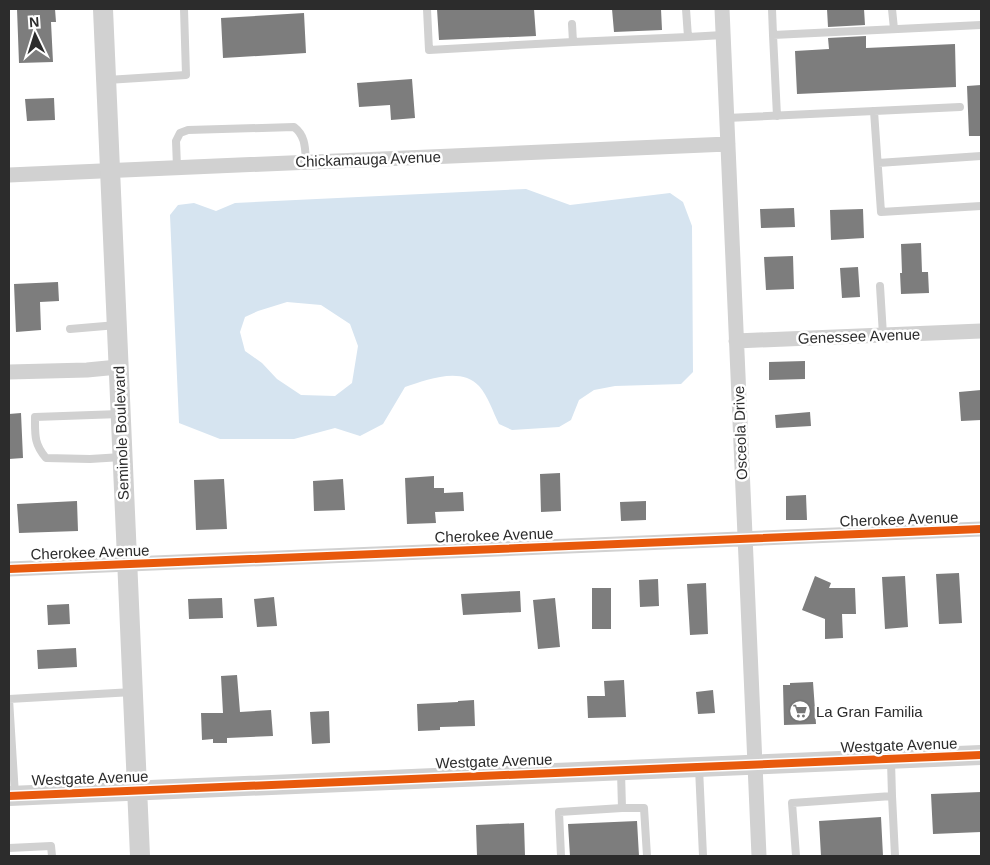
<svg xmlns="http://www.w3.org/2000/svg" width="990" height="865" font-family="Arial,sans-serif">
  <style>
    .water { fill: #d6e4f0; fill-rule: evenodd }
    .building { fill: #7d7d7d }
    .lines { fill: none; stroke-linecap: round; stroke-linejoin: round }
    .service { stroke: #d1d1d1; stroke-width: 8 }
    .minor { stroke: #d1d1d1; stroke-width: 15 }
    .tertiary { stroke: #d1d1d1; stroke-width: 20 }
    .cycleway-casing { stroke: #fff; stroke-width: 11 }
    .cycleway { stroke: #e8590c; stroke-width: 8 }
    .labels { text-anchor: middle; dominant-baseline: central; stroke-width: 5; stroke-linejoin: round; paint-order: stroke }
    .street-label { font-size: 15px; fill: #2c2c2c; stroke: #fff }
    .poi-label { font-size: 15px; fill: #2c2c2c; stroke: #fff; text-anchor: start }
  </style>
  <rect width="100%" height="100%" fill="#fff"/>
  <path class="water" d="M 526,189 L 570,205 L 670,193 L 683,202 L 692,226 L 693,372 L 681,384 L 615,386 L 594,390 L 579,400 L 571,420 L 559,427 L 512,430 L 499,424 C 493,412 488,396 479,386 C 461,366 426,380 405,387 L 383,424 L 360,436 L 335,428 L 294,439 L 220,439 L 179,423 L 170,215 L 178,205 L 194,203 L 216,211 L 235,203 ZM 287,302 L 321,305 L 350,324 L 358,346 L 352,383 L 335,396 L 301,395 L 277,379 L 262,363 L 245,351 L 240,332 L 245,317 L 258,311 Z"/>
  <path class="building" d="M 17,9 L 55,9 L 56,22 L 51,22 L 53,62 L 19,63 Z
    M 437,9 L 534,9 L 536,36 L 439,40 Z
    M 612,9 L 661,9 L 662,30 L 614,32 Z
    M 827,9 L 864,9 L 865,25 L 828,27 Z
    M 304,13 L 306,53 L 223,58 L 221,18 Z
    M 866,36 L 866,48 L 955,44 L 956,87 L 797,94 L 795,51 L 829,49 L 828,38 Z
    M 412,79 L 415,118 L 391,120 L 390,105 L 359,107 L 357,83 Z
    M 981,85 L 981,136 L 969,136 L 967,86 Z
    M 54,98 L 55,120 L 27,121 L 25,99 Z
    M 794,208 L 795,227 L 761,228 L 760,209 Z
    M 863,209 L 864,238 L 831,240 L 830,210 Z
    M 921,243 L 922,272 L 928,272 L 929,293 L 901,294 L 900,273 L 902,273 L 901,244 Z
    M 793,256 L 794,289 L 766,290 L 764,257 Z
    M 858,267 L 860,297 L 842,298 L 840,268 Z
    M 58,282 L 59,301 L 40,302 L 41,330 L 16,332 L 14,284 Z
    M 805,361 L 805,379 L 769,380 L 769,362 Z
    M 981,390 L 981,420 L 961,421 L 959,392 Z
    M 810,412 L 811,426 L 776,428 L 775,415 Z
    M 21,413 L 23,458 L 9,459 L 9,414 Z
    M 560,473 L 561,511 L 541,512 L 540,474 Z
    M 434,476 L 434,488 L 444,488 L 444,493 L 463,492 L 464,511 L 435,512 L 436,523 L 407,524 L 405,478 Z
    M 224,479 L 227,529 L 196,530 L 194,480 Z
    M 343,479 L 345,510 L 314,511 L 313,481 Z
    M 806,495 L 807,520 L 786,520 L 786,496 Z
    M 77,501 L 78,531 L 19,533 L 17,504 Z
    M 646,501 L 646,520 L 621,521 L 620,502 Z
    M 959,573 L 962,623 L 939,624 L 936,574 Z
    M 815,576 L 831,583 L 829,588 L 855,588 L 856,614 L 842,614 L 843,638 L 825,639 L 825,619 L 802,610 Z
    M 905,576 L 908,627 L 885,629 L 882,577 Z
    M 658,579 L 659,606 L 640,607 L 639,580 Z
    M 706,583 L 708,634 L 690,635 L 687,584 Z
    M 592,588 L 611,588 L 611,629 L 592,629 Z
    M 520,591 L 521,612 L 463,615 L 461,594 Z
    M 274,597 L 277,626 L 257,627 L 254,599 Z
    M 222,598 L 223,618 L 189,619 L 188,599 Z
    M 555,598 L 560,647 L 538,649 L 533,600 Z
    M 69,604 L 70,624 L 48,625 L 47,605 Z
    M 76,648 L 77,667 L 38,669 L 37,650 Z
    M 237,675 L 240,712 L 271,710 L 273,736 L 227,738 L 227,743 L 213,743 L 213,739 L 202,740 L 201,713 L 223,713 L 221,676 Z
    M 624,680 L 626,717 L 588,718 L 587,696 L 605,696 L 604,681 Z
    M 813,682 L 816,724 L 784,725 L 783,685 L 790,685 L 790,683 Z
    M 713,690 L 715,713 L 698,714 L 696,692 Z
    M 474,700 L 475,726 L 440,727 L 440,730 L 418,731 L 417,704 L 458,702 L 458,701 Z
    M 329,711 L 330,743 L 312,744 L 310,712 Z
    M 981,792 L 981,832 L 933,834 L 931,794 Z
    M 881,817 L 883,856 L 821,856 L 819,821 Z
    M 637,821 L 639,856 L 570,856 L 568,824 Z
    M 524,823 L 525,856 L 477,856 L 476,825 Z"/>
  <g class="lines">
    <path class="service" d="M 427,9 L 429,50 L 573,42
      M 686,9 L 688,37 L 723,35
      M 772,9 L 773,35 L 981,25
      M 892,9 L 894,29
      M 572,24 L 573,42 L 688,37
      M 773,35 L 777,116
      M 107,80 L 186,75 L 184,9
      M 874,111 L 881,212 L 981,206
      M 727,118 L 960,107
      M 878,163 L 981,156
      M 177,167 L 176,141 L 180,133 L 188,130 L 294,127 C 306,136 305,149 306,162
      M 880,286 L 883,335
      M 70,329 L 117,325
      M 120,414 L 35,417 C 35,435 34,444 46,458 L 90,459 L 122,457
      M 891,761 L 892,796
      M 699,768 L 703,856
      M 15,795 L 9,699 L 133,692
      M 622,808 L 644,808 L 647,856
      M 9,848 L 51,846 L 52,856
      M 561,856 L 559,812 L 622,808 L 621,772
      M 796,856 L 792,803 L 892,796 L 895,856"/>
    <path class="minor" d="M 722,9 L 759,856
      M 9,175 L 728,144
      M 736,341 L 981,331
      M 9,372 L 87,370 L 118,367
      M 9,569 L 981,529"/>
    <path class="tertiary" d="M 103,9 L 140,856
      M 9,796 L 981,755"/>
    <g class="cycleway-casing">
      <path id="cycleway" d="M 9,569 L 981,529
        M 9,796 L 981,755"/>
    </g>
    <use href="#cycleway" class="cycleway"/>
  </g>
  <defs>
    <g id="supermarket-ring" transform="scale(1.125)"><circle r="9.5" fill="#fff" stroke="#767676" stroke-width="1.5"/><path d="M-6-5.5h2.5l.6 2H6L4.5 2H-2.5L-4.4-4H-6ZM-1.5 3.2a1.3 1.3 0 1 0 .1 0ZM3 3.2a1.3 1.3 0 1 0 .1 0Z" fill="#767676"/></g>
  </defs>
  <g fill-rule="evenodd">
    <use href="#supermarket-ring" x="800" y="711"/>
  </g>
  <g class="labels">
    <g class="street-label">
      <text transform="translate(368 159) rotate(-2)">Chickamauga Avenue</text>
      <text transform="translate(859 336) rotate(-2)">Genessee Avenue</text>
      <text transform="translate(121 433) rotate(-92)">Seminole Boulevard</text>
      <text transform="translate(740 433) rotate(-92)">Osceola Drive</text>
      <text transform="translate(899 519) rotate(-2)">Cherokee Avenue</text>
      <text transform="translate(494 535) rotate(-2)">Cherokee Avenue</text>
      <text transform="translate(90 552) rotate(-2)">Cherokee Avenue</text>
      <text transform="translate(899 745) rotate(-2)">Westgate Avenue</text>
      <text transform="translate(494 761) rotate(-2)">Westgate Avenue</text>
      <text transform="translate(90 778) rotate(-2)">Westgate Avenue</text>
    </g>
    <g class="poi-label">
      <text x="816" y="711">La Gran Familia</text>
    </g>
  </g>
  <rect width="990" height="865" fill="none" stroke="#2c2c2c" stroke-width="20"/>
  <g transform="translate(35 35) rotate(356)" stroke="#ffffff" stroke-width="4" paint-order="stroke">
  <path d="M0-4L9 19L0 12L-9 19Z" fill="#2c2c2c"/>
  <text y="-8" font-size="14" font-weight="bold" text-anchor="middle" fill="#2c2c2c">N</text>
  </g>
</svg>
